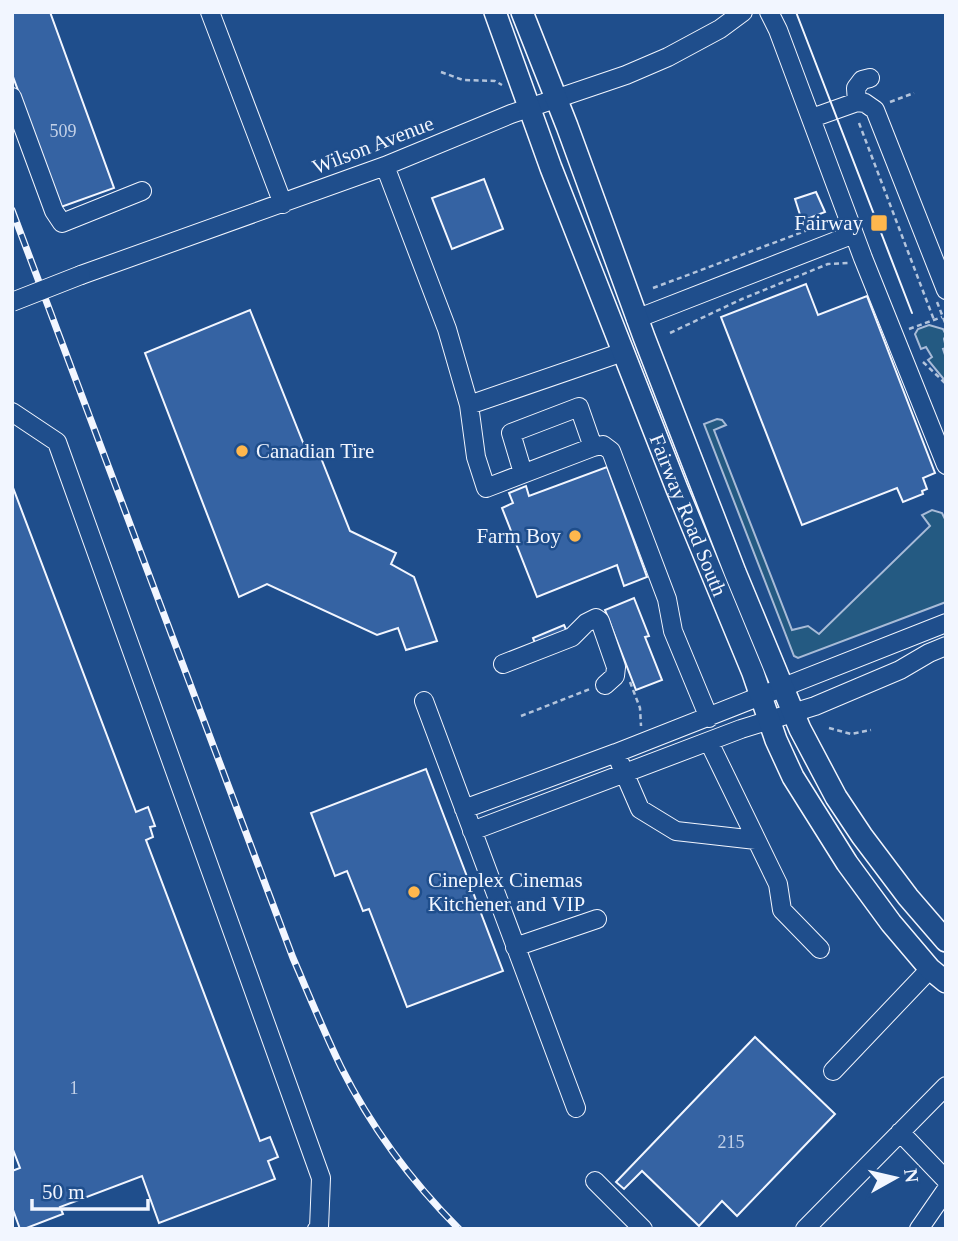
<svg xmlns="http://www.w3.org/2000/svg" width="958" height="1241" font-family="Georgia,serif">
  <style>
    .green { fill: #245a82; stroke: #a8bbd7; stroke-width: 2 }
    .building { fill: #3563a3; stroke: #f2f6ff; stroke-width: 2 }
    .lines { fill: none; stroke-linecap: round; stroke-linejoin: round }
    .minor-casing { stroke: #f2f6ff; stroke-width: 20 }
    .major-casing { stroke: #f2f6ff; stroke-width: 24 }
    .path { stroke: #b3c4dc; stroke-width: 2.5; stroke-dasharray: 5 3.5; stroke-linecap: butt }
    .minor { stroke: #1f4e8c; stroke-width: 18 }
    .major { stroke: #1f4e8c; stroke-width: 21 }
    .tram { stroke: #f2f6ff; stroke-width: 2 }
    .rail-casing { stroke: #f2f6ff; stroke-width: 7 }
    .rail { stroke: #1f4e8c; stroke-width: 4.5; stroke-dasharray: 13; stroke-linecap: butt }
    .minor-bridge-casing { stroke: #f2f6ff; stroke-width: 20; stroke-linecap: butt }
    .minor-bridge { stroke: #1f4e8c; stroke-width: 18 }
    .poi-dot { fill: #ffb74d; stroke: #1f4e8c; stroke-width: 2.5 }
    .labels { text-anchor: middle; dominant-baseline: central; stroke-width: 5; stroke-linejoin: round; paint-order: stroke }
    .number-label { font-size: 18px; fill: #c3d1e8 }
    .street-label { font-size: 21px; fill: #f2f6ff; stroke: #1f4e8c }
    .poi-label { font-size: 21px; fill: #f2f6ff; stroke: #1f4e8c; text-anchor: end }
  </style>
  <rect width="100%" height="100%" fill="#1f4e8c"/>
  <path class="green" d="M 929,325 L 943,329 L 946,335 L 944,339 L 946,348 L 943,349 L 946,358 L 946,382 L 928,360 L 932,357 L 926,347 L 921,349 L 915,334 L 918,329 Z
    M 717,419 L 722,420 L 726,425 L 714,430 L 792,630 L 808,626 L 819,634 L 930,526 L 922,515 L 932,510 L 942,513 L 946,521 L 946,602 L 798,658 L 794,656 L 704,424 Z"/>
  <path class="building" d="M 12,12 L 50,12 L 114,188 L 61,207 L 12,74 Z
    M 484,179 L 503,229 L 452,249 L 432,198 Z
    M 816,192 L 825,212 L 802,221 L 795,199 Z
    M 806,284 L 818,315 L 867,296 L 935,473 L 923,478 L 927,489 L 922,491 L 923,494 L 903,502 L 897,488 L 802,525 L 721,317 Z
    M 250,310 L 308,455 L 321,458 L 350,531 L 396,553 L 391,564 L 414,577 L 437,641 L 406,650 L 398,628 L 377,635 L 267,584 L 239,597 L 145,353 Z
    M 607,467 L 647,577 L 624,586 L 617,565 L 537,597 L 502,508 L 513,503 L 509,493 L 526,486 L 529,496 Z
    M 12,485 L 136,812 L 148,807 L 155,826 L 150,827 L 153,837 L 146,840 L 260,1141 L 270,1137 L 278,1157 L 268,1161 L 275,1179 L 159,1223 L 142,1176 L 60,1207 L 63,1214 L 24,1229 L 20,1229 L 12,1207 L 12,1171 L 20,1168 L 12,1147 Z
    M 634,598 L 649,636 L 645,637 L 662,680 L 636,690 L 605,610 Z
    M 564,625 L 571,641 L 539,653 L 533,638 Z
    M 426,769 L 503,971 L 407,1007 L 369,909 L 363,911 L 347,871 L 335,876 L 311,813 Z
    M 755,1037 L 835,1114 L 737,1216 L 722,1201 L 699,1226 L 642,1171 L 624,1189 L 616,1182 Z"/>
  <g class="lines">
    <g class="minor-casing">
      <path id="minor" d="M 210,12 L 283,204
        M 769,12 L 778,30 L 863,258 L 946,465
        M 12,97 L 54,211 L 62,223 L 142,191
        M 857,102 L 856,88 L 862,80 L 870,78
        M 812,118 L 857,102 L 865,103 L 875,110 L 946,290
        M 385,166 L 447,329 L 469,405 L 623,352
        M 81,275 L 385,166 L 511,114 L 626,75 L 668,57 L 720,29 L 743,12
        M 636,319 L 854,234
        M 469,405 L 476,457 L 486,488 L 593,447 L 603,445 L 611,451 L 667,599 L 673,631 L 709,718
        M 12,412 L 57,442 L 321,1178 L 319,1228 L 317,1229
        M 523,473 L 511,433 L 579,407 L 593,447
        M 503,664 L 572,637 L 586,623 L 596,618 L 600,621 L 616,667 L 615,676 L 605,685
        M 424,701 L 576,1108
        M 709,742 L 778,884 L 782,910 L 820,949
        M 620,763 L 640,809 L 676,831 L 756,840
        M 464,809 L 616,753 L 946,623
        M 472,831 L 741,729 L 815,706 L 900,670 L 929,653 L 946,646
        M 515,947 L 597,919
        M 833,1071 L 930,969
        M 900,1132 L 946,1180
        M 595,1181 L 643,1229
        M 805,1229 L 946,1086
        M 919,1229 L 946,1190"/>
    </g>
    <g class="major-casing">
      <g id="major">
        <path id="s1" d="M 495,12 L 551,168 L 677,489 L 753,673 L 776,740 L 793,777 L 847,863 L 891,923 L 930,969 L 946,982"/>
        <path d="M 522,12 L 567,126 L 644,337 L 735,572 L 800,729 L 836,797 L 862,836 L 908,897 L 946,941"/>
      </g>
    </g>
    <path class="path" d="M 441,72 L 463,80 L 495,81 L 502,85
      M 890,102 L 914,93
      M 859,123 L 934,320
      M 653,288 L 824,224
      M 937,302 L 946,325
      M 909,329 L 942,317
      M 670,333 L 742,299 L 828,264 L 848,263
      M 923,362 L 946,384
      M 630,682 L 640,708 L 641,726
      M 521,716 L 590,689
      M 829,728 L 851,734 L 871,730"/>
    <use href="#minor" class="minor"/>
    <use href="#major" class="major"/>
    <path class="tram" d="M 796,12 L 912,313"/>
    <g class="rail-casing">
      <path id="rail" d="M 12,210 L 293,958 C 309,995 324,1032 341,1067 C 371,1127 412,1182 459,1229"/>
    </g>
    <use href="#rail" class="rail"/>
    <g class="minor-bridge-casing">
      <path id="minor-bridge" d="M 12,302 L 81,275"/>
    </g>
    <use href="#minor-bridge" class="minor-bridge"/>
  </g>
  <g class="poi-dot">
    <rect x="870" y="214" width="18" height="18" rx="3.5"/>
    <circle cx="242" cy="451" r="7"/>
    <circle cx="575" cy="536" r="7"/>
    <circle cx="414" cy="892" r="7"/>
  </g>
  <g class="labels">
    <g class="number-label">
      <text x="63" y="131">509</text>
      <text x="74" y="1088">1</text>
      <text x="731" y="1142">215</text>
    </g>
    <g class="street-label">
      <text transform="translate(373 145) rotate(-21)">Wilson Avenue</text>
      <text stroke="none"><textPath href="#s1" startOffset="539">Fairway Road South</textPath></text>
    </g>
    <g class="poi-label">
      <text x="863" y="223">Fairway</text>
      <text x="256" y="451" text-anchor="start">Canadian Tire</text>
      <text x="561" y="536">Farm Boy</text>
      <text x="428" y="880" text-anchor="start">Cineplex Cinemas<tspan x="428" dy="24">Kitchener and VIP</tspan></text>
    </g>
  </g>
  <rect width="958" height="1241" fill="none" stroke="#f2f6ff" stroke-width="28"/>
  <g transform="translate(895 1178) rotate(82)" stroke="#1f4e8c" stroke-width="5" paint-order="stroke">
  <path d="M0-5L12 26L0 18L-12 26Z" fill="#f2f6ff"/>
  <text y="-10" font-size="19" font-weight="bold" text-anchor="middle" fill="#f2f6ff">N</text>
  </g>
  <path d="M32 1199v10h116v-10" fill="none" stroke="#f2f6ff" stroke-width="3.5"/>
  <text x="42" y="1199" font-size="21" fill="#f2f6ff" stroke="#1f4e8c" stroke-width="5" paint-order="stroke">50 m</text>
</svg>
